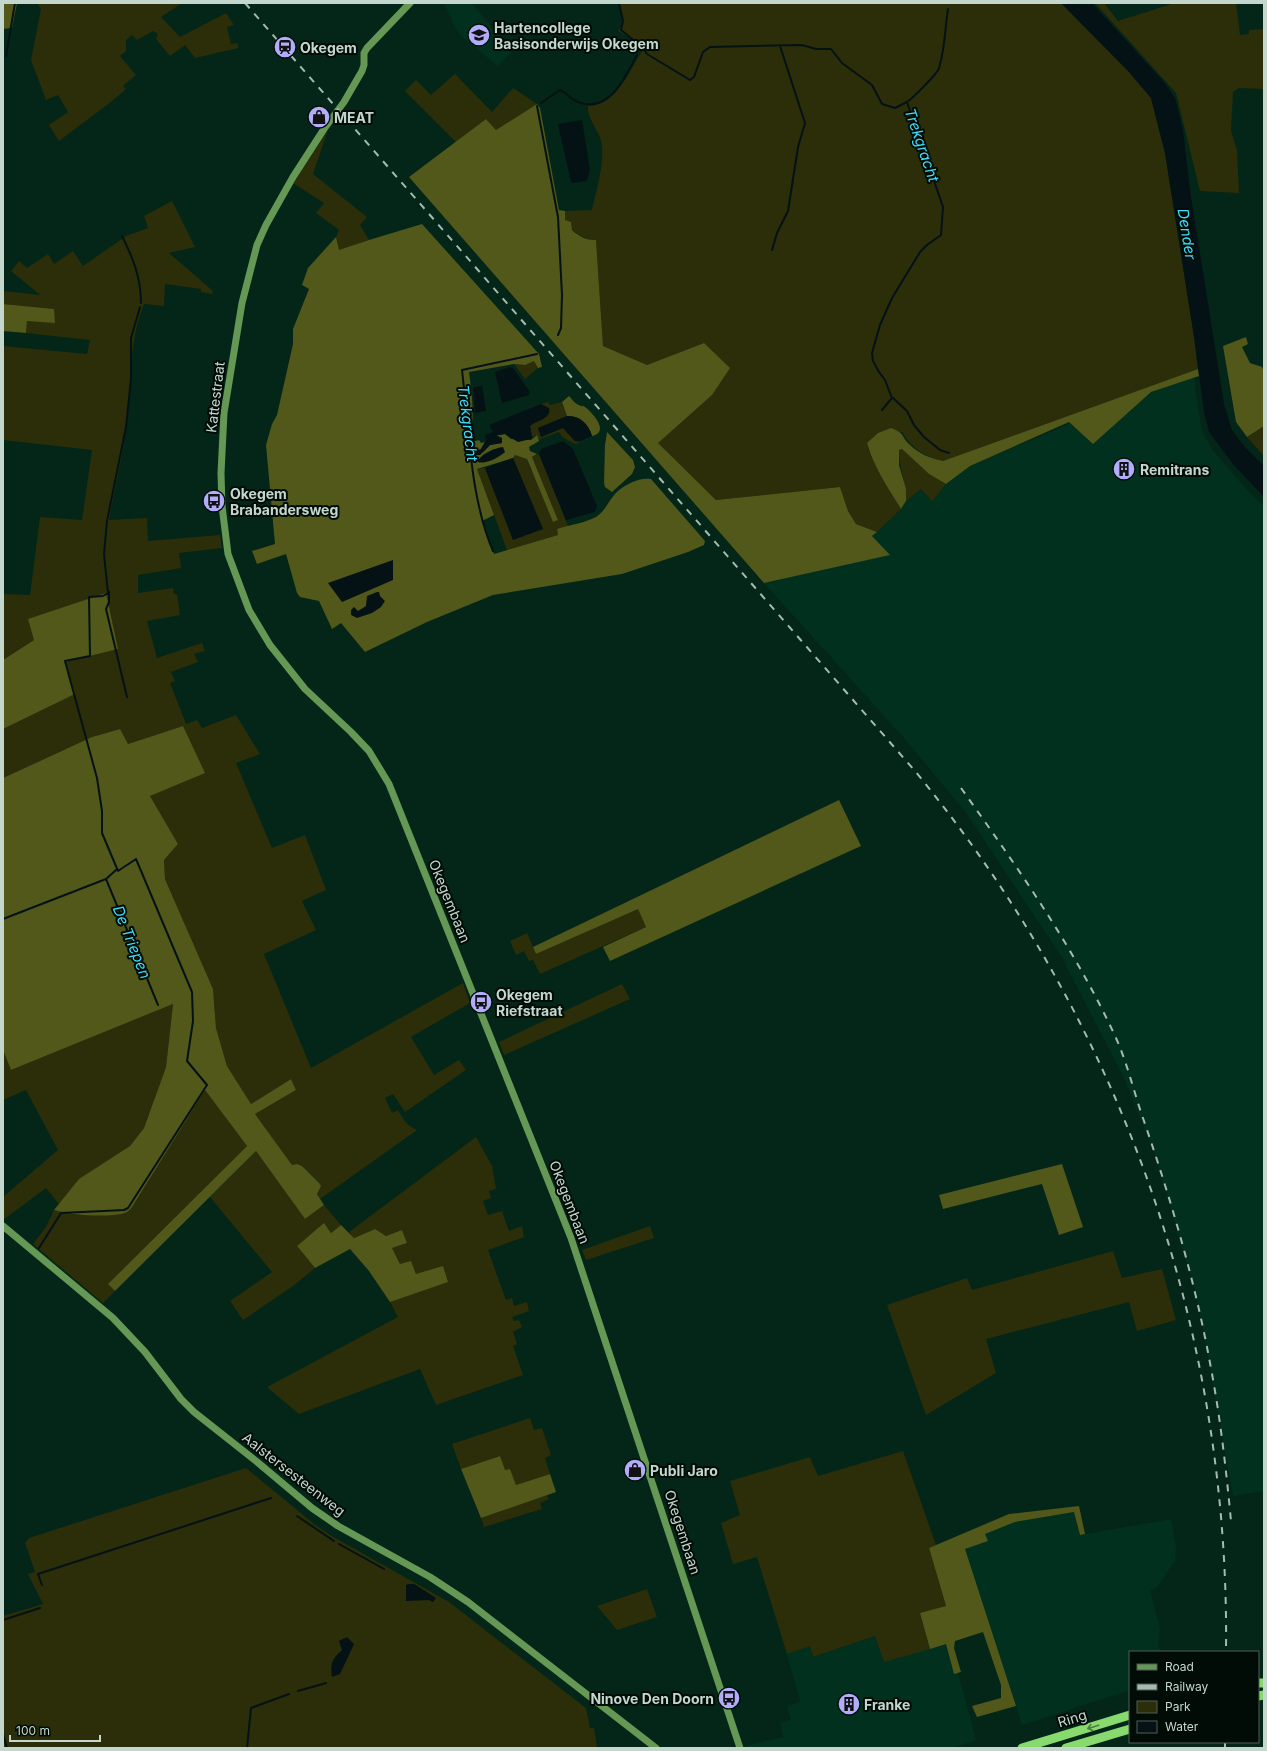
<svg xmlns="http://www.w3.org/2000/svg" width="1267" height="1751" font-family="Inter,sans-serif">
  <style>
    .built { fill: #02301f }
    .green { fill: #2b2e08 }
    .forest { fill: #52571a }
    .water { fill: #051215 }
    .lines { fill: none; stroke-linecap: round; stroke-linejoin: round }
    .stream { stroke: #051215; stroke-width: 2 }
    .secondary { stroke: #659855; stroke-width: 7 }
    .highway { stroke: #88d96e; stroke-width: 9 }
    .rail { stroke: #a5bbb0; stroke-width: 2; stroke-dasharray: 7 7; stroke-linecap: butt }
    .oneway { stroke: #4c7d40 }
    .labels { text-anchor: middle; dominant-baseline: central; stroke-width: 4; stroke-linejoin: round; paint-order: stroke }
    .poi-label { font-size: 14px; font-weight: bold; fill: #c4d7cd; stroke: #020c07; text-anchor: start }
    .street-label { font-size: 14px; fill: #c4d7cd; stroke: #020c07 }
    .water-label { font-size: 15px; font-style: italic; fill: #3bdefa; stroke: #020c07 }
  </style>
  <rect width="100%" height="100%" fill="#032618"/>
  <path class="built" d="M 444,3 L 472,3 L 511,52 L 498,66 L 460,35 L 455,27 Z
    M 1194,376 L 1196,395 L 1202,431 L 1213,451 L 1247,490 L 1264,506 L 1264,1491 L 1233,1496 L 1197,1298 L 1154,1152 L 1124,1078 L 1061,956 L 967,814 L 904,738 L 764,583 L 889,555 L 872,536 L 901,509 L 906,501 L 921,489 L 932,500 L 946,484 L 970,466 L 1156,387 Z
    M 1075,1512 L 1080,1535 L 1171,1519 L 1176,1548 L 1175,1561 L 1156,1588 L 1150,1590 L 1160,1629 L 1158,1643 L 1160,1652 L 1130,1652 L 1130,1690 L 1022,1725 L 965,1549 L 987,1541 L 985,1534 L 1015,1522 Z
    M 875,1636 L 946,1644 L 954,1673 L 958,1673 L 976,1740 L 952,1748 L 746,1748 L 746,1746 L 783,1737 L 780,1723 L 791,1720 L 787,1707 L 800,1701 L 787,1654 L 810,1646 L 813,1657 Z"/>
  <path class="green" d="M 37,3 L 182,3 L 161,17 L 180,37 L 226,13 L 234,25 L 227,27 L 231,44 L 238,43 L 238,48 L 195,58 L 185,45 L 170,56 L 156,39 L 158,34 L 153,31 L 137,40 L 132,35 L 126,40 L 126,51 L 120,56 L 136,75 L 123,86 L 126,89 L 111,102 L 59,141 L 49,125 L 68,112 L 58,95 L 46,100 L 31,60 L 41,9 Z
    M 619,3 L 1061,3 L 1129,72 L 1151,98 L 1165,153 L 1194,337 L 1198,369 L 943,461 C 925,457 912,449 902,432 L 878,433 L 867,444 C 874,468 888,488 901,509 L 877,532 L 856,524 L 848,511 L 840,487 L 716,500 L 657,443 L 712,395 L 704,343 L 647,365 L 603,346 L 596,240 C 581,239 574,233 565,220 L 565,211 L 592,210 C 596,190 604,167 602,146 C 601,131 587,121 588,106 C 619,105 629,68 645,47 L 618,31 L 623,23 Z
    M 1095,3 L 1104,3 L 1118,21 L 1175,3 L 1236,3 L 1240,35 L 1249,34 L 1249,30 L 1264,29 L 1264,89 L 1239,88 L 1233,92 L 1231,131 L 1237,150 L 1239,193 L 1200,191 L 1176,93 Z
    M 455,74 L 492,112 L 513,88 L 537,104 L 496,130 L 486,119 L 456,142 L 405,91 L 416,80 L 431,95 Z
    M 328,130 L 313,174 L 367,217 L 360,225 L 369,240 L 339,251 L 336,237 L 339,230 L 316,213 L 324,203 L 293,183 Z
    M 172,201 L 195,247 L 169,253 L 213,291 L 212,294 L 201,292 L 201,289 L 165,284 L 164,306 L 144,304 C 129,340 132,379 127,418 C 124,452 115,486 109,520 L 147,518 L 148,541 L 220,535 L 222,548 L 179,553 L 181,568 L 138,575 L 138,593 L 173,588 L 174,594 L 177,594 L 180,615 L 147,621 L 157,658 L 202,643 L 205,651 L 194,654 L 198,662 L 171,672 L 175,681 L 170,683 L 186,724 L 197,720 L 202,728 L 236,715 L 260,754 L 236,763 L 272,848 L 305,835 L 326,890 L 302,901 L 316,930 L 264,954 L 311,1068 L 463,983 L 470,1003 L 411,1037 L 434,1075 L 459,1060 L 466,1070 L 405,1112 L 393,1094 L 385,1098 L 392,1113 L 398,1110 C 403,1119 407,1126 417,1130 L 320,1199 L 317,1193 L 320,1186 L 319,1183 L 302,1166 L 297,1164 L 292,1165 L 255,1114 L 296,1090 L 291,1079 L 251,1104 L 227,1066 L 216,1028 L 213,989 L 165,879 L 164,860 L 178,844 L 150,796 L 183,726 L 128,744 L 119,729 L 92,737 L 3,778 L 3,729 L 75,694 L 66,662 L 118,649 L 34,640 L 3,660 L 3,594 L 30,595 L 40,517 L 82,520 L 92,450 L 3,440 L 3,346 L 87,354 L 90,340 L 26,333 L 27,321 L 54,309 L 3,304 L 3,291 L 40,295 L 11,271 L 19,261 L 27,268 L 48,254 L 54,264 L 73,251 L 83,266 L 126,236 L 148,228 L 144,216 Z
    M 534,360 L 538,368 L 525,379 L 514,364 L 525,365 Z
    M 548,402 L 550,405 L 562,402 L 567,416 L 538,428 L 541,437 L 563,428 L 575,441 L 580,442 L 575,444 L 562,437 L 559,432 L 540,439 L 539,441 L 537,435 L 532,437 L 530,426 L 534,423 L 546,407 L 541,404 Z
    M 1264,426 L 1264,456 L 1247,437 Z
    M 902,449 L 929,474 L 946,484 L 932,501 L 921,489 L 906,501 C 906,484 899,468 899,450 Z
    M 518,454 L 527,459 L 530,468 L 558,520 L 532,457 L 539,454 L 568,526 L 557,529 L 558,535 L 507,550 L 477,469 L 485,468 L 513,539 L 543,529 L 513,458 L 515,455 Z
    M 638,908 L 646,927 L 540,974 L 533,960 L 529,961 L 524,951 L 516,955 L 510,941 L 527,933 L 536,954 Z
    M 622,984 L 630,999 L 504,1055 L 499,1042 Z
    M 173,1004 L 166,1067 L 144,1128 L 130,1146 L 80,1179 L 59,1204 L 46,1188 L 3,1220 L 3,1197 L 58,1150 L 26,1090 L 3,1100 L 3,1050 L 11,1070 Z
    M 205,1090 L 247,1146 L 108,1284 L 115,1291 L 103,1303 L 33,1244 L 46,1227 L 54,1210 C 71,1215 107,1217 125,1213 C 128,1212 130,1210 132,1207 Z
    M 476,1137 L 492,1166 L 496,1189 L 489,1191 L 491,1198 L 483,1201 L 488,1215 L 502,1211 L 509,1231 L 522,1226 L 524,1237 L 488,1250 L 506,1300 L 512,1298 L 514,1306 L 527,1302 L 529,1311 L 512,1317 L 514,1321 L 519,1320 L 522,1327 L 513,1332 L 517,1344 L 513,1346 L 523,1375 L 436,1405 L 420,1369 L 299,1414 L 267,1387 L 398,1317 L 390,1302 L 400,1297 L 416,1274 L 415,1270 L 400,1264 L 392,1248 L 407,1243 L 402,1230 L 386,1236 L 375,1229 L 353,1238 L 349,1232 Z
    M 256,1151 L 305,1219 L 324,1205 L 341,1225 L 331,1233 L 324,1224 L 297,1246 L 315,1268 L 293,1286 L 243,1320 L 230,1301 L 272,1272 L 210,1197 Z
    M 650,1226 L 654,1238 L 586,1260 L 582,1250 Z
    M 1113,1251 L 1122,1278 L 1162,1269 L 1176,1320 L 1137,1331 L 1129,1302 L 986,1339 L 996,1373 L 926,1415 L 887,1305 L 967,1278 L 972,1290 Z
    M 530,1418 L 534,1430 L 542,1428 L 551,1455 L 545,1458 L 550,1474 L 516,1485 L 510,1469 L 505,1471 L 499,1456 L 461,1469 L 452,1444 Z
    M 903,1451 L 936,1545 L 929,1548 L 946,1607 L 920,1613 L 930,1649 L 884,1662 L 875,1636 L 813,1657 L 810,1646 L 787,1654 L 757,1557 L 733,1564 L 721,1523 L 740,1515 L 730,1481 L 810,1457 L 818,1476 Z
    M 246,1468 L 314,1524 L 330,1535 L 449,1602 L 586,1708 L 590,1728 L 594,1728 L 597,1748 L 3,1748 L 3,1616 L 43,1604 L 28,1574 L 35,1572 L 25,1543 L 29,1538 Z
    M 547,1495 L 549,1499 L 540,1503 L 542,1509 L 484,1527 L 481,1518 Z
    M 647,1589 L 657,1617 L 617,1630 L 597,1606 Z"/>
  <path class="forest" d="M 3,3 L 17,3 L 12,28 L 3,29 Z
    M 537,104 L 540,108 L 559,210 L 565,211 L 565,220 L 571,222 L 572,230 C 580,237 586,240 596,240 L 603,346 L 647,365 L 704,343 L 730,368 L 712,395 L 658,443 L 716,500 L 840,487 L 848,511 L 856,524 L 877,532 L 872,536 L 890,555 L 764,583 L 409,177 L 486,119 L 496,130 Z
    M 422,224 L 539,354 L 542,367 L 538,368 L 534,361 L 525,365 L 514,364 L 469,372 C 472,396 476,419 468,443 L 479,440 L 481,443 L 485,442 L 481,449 L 483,452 L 490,445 L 502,443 L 495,436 L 505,434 L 511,439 L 531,440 L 537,435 L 539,441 L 529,447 L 530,451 L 537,454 L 532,457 L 558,520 L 553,522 L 527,459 L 515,455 L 513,458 L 477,469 L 494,515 L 482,521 L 494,554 L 558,535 L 557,529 C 569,525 585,523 596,517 C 605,511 608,502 615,494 C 623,485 639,477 651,479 L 705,541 L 704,545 L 688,552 L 622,574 L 493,595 L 427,622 L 365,652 L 341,623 L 332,629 L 319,601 L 300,597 L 297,593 L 286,554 L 257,564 L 252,551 L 275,544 L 266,445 L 272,424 L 277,415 L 293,344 L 293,329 L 309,289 L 302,285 L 308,268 L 336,237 L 339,250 L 369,240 Z
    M 3,304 L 54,309 L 55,323 L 27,321 L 26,333 L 3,331 Z
    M 1246,337 L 1248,344 L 1242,347 L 1250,363 L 1262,367 L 1264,372 L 1264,426 L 1247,437 L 1236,422 L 1223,346 Z
    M 1198,369 L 1199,376 L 1151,392 L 1093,444 L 1069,422 L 970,466 L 946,484 L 929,474 L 902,449 L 899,450 L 899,465 L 906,489 L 906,501 L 901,509 C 888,488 874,468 867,443 L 878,433 L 891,428 C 906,434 900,435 909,444 C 919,454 930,458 943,461 Z
    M 569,396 C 572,399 575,404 579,405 C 584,408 580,404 585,407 C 593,413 610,432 592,436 C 589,424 579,415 567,416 L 562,402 Z
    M 607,432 L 633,460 L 635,467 L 632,474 L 612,492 L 605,487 L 604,483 L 605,445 Z
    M 106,593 L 118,649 L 66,662 L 75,694 L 3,729 L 3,660 L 34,640 L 28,619 Z
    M 183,726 L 205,773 L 150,796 L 178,844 L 164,860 L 165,879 L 213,989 L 216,1028 L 227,1066 L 251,1104 L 291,1079 L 296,1090 L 255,1114 L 292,1165 L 297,1164 L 302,1166 L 319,1183 L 321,1186 L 317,1194 L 324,1205 L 305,1219 L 256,1151 L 115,1291 L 108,1284 L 247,1146 L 205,1090 L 132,1207 C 130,1210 128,1212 125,1213 C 108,1218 70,1215 54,1210 L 79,1179 L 130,1146 L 144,1128 L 166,1067 L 173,1004 L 11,1070 L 3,1050 L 3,778 L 92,737 L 120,729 L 128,744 Z
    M 839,800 L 861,846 L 610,961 L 603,947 L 646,927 L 638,909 L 536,954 L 533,947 Z
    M 1062,1164 L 1083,1227 L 1059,1235 L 1042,1184 L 943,1209 L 939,1195 Z
    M 324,1223 L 331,1233 L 341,1225 L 354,1238 L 375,1229 L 386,1236 L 402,1230 L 407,1243 L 392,1248 L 400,1264 L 411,1261 L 416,1274 L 443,1266 L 448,1282 L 390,1302 L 369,1271 L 350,1249 L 315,1268 L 297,1246 Z
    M 500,1456 L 505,1470 L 510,1469 L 516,1485 L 550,1474 L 556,1492 L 481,1518 L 461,1469 Z
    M 1079,1506 L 1085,1534 L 1080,1535 L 1074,1512 L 1015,1522 L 985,1534 L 988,1541 L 965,1549 L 1016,1706 L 977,1717 L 972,1706 L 1001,1698 L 1001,1685 L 983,1632 L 955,1641 L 954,1648 L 961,1672 L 954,1674 L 946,1644 L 930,1649 L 920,1613 L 946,1606 L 929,1548 L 1009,1514 Z"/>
  <path class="water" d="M 1061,3 L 1092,3 L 1164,82 L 1175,98 L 1183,130 L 1190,190 L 1224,404 L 1232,430 L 1245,447 L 1264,466 L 1264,497 L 1233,464 L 1209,432 L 1204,412 L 1194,337 L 1165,153 L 1151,98 L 1129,72 Z
    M 582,120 L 590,170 L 587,181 L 573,183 L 571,182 L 558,124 Z
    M 510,367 L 513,368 L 530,392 L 529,395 L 502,403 L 495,372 Z
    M 482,386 L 486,411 L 475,413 L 473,387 Z
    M 541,404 L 549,408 C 552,419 536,421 530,426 L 532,437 L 531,439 L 518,442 L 505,434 L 496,435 L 502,438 L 502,443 L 490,445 L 480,455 L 475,455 L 475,451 L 481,449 L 486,440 L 485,435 L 493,432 L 489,425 Z
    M 567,416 C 579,415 589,424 592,436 L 580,441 L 575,441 L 563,428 L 541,437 L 538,428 Z
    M 563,441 L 573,449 L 597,506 L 595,512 L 566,520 L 539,454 L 541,449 Z
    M 503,447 L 505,452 C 498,458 487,464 478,462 C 480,454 495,448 503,447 Z
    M 513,458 L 543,529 L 513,540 L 485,468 Z
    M 393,560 L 393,580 L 342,602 L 328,583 Z
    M 377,592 L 379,592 L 380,596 L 385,601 L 381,607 L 372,613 L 357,618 L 351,615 L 351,610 L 354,607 L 358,611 L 366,606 L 367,596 Z
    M 409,1584 L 414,1584 L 436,1598 L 433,1602 L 429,1600 L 406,1601 L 406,1585 Z
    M 347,1637 L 354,1644 L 340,1674 L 332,1677 C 330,1664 332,1659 342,1650 L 339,1641 Z"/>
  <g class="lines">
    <path class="stream" d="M 619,3 L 623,21 L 621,30 L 642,47 L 647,54 L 690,80 L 694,77 L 703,52 L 710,47 L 802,45 L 816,49 L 831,49 L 842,63 L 872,85 L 882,104 L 895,108 L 907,102 L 943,207 L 941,235 L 927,245 L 920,252 L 892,298 L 880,325 L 872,353 L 873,361 L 879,372 L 885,380 L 892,398 L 882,410
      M 6,56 L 15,3
      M 907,102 C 913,98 938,73 939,68 C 945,49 945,28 948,9
      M 541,103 L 560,90 C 567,93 570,99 578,102 C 609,114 625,78 637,55
      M 537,106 L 558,217 L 562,295 L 561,328 L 558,335
      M 122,236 C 133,258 141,278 141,303
      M 772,250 L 777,233 L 788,211 L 798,147 L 805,123 L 780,46
      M 893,398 L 907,411 L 914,425 L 924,437 L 940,450 L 949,453
      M 493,551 C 470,498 469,428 462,370 L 537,354
      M 109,592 L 109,602 L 106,609 L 127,697
      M 106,879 L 158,1005
      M 3,919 L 106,879 L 116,870
      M 39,1248 L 61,1213 L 124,1210 L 128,1208 L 207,1085 L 187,1061 L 193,1021 L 192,992 L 136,859 L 118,871 L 102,833 L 102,811 L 97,778 L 65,661 L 90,656 L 89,597 L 103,596 L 108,593 L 104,554 L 107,521 L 126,427 L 131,379 L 131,338 L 140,307
      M 297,1516 L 334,1541
      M 339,1544 L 384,1569
      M 42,1585 L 38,1574 L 271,1498
      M 3,1620 L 40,1608
      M 298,1691 L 326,1683
      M 3,1734 L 7,1748
      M 247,1748 L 251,1708 L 289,1694"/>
    <path class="secondary" d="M 410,3 L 367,48 L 364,53 L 364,65 L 362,71 L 344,102 L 324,129 L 293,177 L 266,225 L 257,245 L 242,303 L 224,413 L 221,473 L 222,506 L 228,554 L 249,610 L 270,645 L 305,689 L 351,732 L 369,751 L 389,784 L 571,1238 L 740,1748
      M 3,1226 L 113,1318 L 145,1352 L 181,1399 L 194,1412 L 256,1461 L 312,1508 L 338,1526 L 430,1577 L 468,1602 L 656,1748"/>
    <path class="highway" d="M 1258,1683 L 1264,1683
      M 1258,1696 L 1264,1695
      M 1022,1748 L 1130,1715
      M 1066,1748 L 1130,1729"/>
    <path class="rail" d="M 245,3 L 915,771 C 1120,1020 1230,1329 1226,1652
      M 961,788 C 1018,868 1075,949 1116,1038 C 1128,1065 1134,1093 1144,1121 C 1171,1200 1195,1281 1210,1363 C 1220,1415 1226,1468 1231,1521
      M 1225,1748 L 1225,1742"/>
  </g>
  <defs><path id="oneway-shaft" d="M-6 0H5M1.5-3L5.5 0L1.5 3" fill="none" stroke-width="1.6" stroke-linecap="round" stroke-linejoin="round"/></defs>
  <use class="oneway" href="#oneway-shaft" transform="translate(1093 1727) rotate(163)"/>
  <defs>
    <g id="school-disc" transform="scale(1.15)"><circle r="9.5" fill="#b1adfa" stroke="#020c07"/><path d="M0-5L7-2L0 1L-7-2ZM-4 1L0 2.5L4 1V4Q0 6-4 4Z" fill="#111"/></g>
    <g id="station-disc" transform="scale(1.15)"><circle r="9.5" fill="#b1adfa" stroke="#020c07"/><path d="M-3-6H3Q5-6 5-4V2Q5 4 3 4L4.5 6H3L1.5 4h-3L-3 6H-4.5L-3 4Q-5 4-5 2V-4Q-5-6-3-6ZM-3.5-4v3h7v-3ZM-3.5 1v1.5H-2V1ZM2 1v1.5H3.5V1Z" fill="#111"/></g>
    <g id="shop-disc" transform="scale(1.15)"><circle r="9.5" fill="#b1adfa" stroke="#020c07"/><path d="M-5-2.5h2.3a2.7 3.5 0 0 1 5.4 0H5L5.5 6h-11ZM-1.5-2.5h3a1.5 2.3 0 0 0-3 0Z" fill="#111"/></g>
    <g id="building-disc" transform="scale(1.15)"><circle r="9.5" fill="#b1adfa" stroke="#020c07"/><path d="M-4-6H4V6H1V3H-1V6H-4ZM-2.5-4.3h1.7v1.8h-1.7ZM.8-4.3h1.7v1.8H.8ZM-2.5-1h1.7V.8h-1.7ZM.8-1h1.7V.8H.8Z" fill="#111"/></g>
    <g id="bus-disc" transform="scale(1.15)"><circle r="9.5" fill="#b1adfa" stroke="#020c07"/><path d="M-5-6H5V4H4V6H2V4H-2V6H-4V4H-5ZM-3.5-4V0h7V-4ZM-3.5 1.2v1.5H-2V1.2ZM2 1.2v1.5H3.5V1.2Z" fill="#111"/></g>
  </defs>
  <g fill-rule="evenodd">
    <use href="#school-disc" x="479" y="35"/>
    <use href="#station-disc" x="285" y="47"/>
    <use href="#shop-disc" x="319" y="117"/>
    <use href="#building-disc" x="1124" y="469"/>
    <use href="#bus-disc" x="214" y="501"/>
    <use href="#bus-disc" x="481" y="1002"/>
    <use href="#shop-disc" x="635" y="1470"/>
    <use href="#bus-disc" x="729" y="1698"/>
    <use href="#building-disc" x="849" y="1704"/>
  </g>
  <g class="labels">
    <g class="poi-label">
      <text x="494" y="27">Hartencollege<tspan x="494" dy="16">Basisonderwijs Okegem</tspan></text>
      <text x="300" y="47">Okegem</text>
      <text x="334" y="117">MEAT</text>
      <text x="1140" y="469">Remitrans</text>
      <text x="230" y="493">Okegem<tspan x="230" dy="16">Brabandersweg</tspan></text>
      <text x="496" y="994">Okegem<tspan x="496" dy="16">Riefstraat</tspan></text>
      <text x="650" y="1470">Publi Jaro</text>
      <text x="714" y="1698" text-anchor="end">Ninove Den Doorn</text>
      <text x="864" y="1704">Franke</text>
    </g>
    <g class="street-label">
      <text transform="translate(215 397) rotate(-83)">Kattestraat</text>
      <text transform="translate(450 901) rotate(68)">Okegembaan</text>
      <text transform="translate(570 1202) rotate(69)">Okegembaan</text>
      <text transform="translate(294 1474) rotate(38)">Aalstersesteenweg</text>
      <text transform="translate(683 1532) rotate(72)">Okegembaan</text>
      <text transform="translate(1072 1718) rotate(-17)">Ring</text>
    </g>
    <g class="water-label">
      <text transform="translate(922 145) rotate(71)">Trekgracht</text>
      <text transform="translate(1187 234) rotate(81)">Dender</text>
      <text transform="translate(468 423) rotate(83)">Trekgracht</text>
      <text transform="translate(132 942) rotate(68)">De Triepen</text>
    </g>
  </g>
  <rect width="1267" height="1751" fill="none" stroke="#c4d7cd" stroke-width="8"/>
  <rect x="1129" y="1651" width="130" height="92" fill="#020c07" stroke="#505d56"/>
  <rect x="1137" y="1664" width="20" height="6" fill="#659855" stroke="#505d56"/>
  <text x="1165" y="1671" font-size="12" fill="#c4d7cd">Road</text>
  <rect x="1137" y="1684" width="20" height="6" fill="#a5bbb0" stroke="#505d56"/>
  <text x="1165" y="1691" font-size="12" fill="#c4d7cd">Railway</text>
  <rect x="1137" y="1701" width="20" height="12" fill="#2b2e08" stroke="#505d56"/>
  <text x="1165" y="1711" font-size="12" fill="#c4d7cd">Park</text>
  <rect x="1137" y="1721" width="20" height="12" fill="#051215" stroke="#505d56"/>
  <text x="1165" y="1731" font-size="12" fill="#c4d7cd">Water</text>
  <path d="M10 1735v6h90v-6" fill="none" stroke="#c4d7cd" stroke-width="2"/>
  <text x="16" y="1735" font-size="12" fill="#c4d7cd" stroke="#020c07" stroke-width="3" paint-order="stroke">100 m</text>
</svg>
